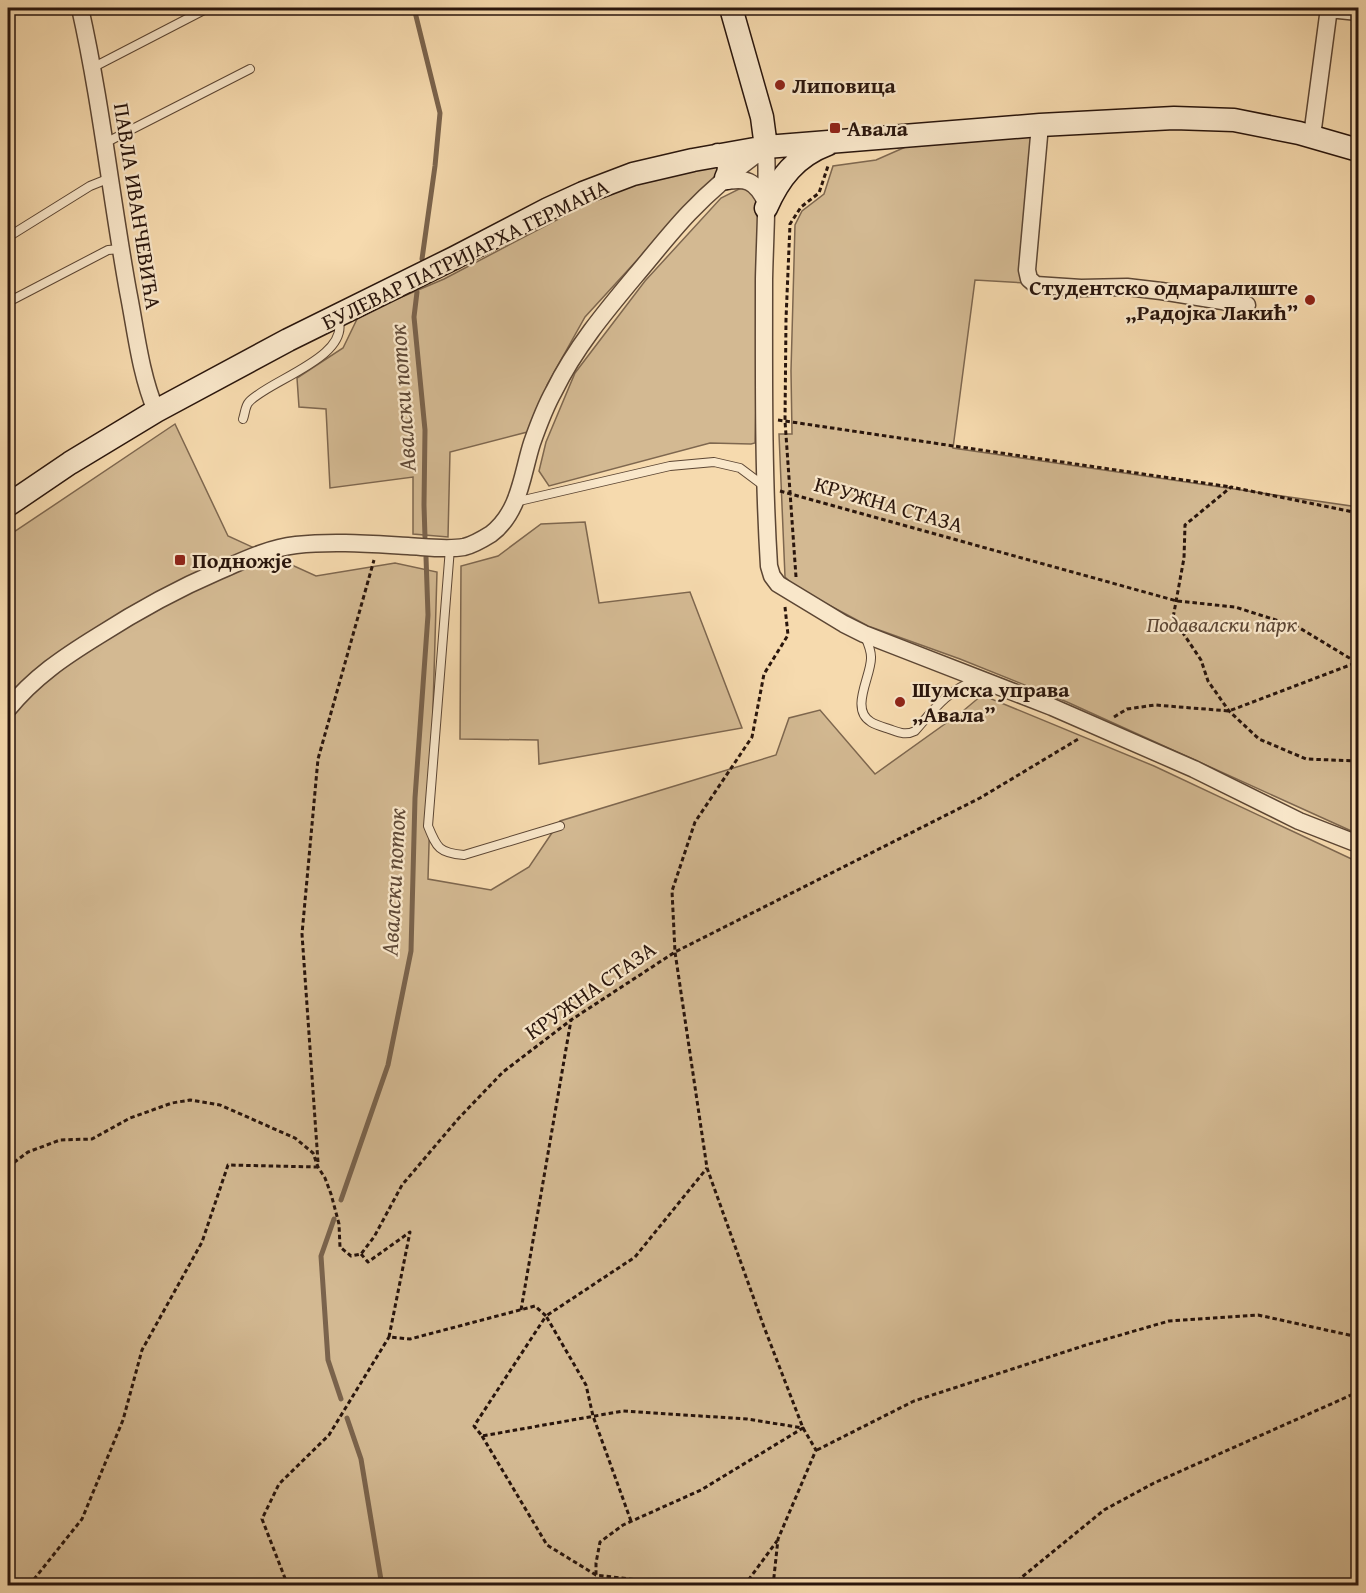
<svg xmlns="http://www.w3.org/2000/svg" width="1366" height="1593" font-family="'Gentium Book Plus',serif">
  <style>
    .green { fill: #d3b992; stroke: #7e674f; stroke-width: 1.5 }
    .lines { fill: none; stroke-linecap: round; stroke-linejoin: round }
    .stream { stroke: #7a634c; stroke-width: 5 }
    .lane-casing { stroke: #5c4634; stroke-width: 10 }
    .street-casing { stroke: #5c4634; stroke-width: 19 }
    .secondary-casing { stroke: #29150c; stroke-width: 25 }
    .path { stroke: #29150c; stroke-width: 3; stroke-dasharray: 4.5 3; stroke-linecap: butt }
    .lane { stroke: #f9e7ca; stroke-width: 8 }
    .street { stroke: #f9e7ca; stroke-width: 16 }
    .secondary { stroke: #f9e7ca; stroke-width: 22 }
    .poi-dot { fill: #8f2418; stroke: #f9e7ca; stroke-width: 2 }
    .labels { text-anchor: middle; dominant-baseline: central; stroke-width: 4.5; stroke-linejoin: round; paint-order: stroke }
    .poi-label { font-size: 22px; font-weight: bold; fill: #29150c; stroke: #f9e7ca; text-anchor: start }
    .street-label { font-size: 22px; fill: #29150c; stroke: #f9e7ca }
    .park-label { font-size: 22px; font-style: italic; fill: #5c4634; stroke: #f9e7ca }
    .water-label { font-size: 24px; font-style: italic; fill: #5f4937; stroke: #f9e7ca }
  </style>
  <rect width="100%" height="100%" fill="#f6daae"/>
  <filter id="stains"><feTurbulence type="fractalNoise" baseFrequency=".00333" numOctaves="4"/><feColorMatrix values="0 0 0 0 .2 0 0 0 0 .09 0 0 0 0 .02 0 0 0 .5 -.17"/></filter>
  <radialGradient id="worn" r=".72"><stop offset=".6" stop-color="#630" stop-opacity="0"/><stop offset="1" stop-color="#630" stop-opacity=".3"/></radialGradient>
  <path class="green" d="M 1038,131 L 1026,283 L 975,280 L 953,448 L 1358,507 L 1358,834 L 1067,702 L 960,659 L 868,626 L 795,587 L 785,577 L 779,434 L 792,434 L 791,371 L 795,225 L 802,211 L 824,194 L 833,166 L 876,160 L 910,145 Z
    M 717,158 L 723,175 L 650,246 L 585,317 L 547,385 L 531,431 L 450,452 L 448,537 L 413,534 L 413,477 L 330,488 L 326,409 L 299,407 L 297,378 L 343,348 L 359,315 L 444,279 L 616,189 Z
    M 741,188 L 750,191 L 761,206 L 755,443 L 751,444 L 710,443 L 549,486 L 539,471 L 546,442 L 575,373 L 645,281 L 721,198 Z
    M 175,424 L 228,536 L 316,576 L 395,563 L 437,572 L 428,879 L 491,890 L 529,867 L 560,821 L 776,755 L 789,718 L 820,710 L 875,774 L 963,711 L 982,695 L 1154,766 L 1358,862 L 1358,1585 L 8,1586 L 8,536 Z
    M 585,522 L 599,603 L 690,592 L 742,728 L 539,764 L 538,740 L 460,739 L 461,566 L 498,556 L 541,524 Z"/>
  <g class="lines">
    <path class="stream" d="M 414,8 L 440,113 L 435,166 L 422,259
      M 417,292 L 414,317 L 425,430 L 424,505 L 425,537
      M 341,1200 L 388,1065 L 411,951 L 415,798 L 428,615 L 426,557
      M 334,1219 L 321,1256 L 328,1360 L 341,1399
      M 347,1418 L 361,1459 L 382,1586"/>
    <g class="lane-casing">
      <path id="lane" d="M 92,68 L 208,8
        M 105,143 L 250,69
        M 8,237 L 90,186 L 110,178
        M 12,300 L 108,250 L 121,249
        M 243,419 C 245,414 245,406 249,402 C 269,380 352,357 338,318
        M 515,502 L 670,466 L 714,462 L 740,468 L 764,486
        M 450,548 L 428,826 C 437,848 439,853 464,855 L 560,826
        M 864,634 C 867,641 871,649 871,657 C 872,675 849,709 871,722 C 876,725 883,727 889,729 C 898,732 905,736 915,731 C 935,708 947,691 976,680"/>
    </g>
    <g class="street-casing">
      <path id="street" d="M 80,8 C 101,101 111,197 128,291 C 136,331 140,373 156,411
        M 1329,9 L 1358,12
        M 1040,125 L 1027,270 L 1029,279 L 1036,285 L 1081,288 L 1127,287 L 1161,291 L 1247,305
        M 1312,136 L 1329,8
        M 766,147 C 768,191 765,235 764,279 C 764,375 763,470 769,566 L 772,576 L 778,584 L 844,624 L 864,634 L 1052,707 L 1194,769 L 1299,821 L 1358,844
        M 722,182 C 746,177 755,180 766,202
        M 8,709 C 34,677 64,657 98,636 C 137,611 177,589 219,571 C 244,560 269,548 296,545 C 333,541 371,544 408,546 C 426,547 446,550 464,547 C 473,545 483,539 491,534 C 520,512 522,474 532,443 C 538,426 545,407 554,391 C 575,348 605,312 636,275 C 653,255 670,233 689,213 C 711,190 736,169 762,150"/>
    </g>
    <g class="secondary-casing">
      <path id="secondary" d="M 731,8 L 762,117 L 766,147
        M 718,155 C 730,159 731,168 726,178
        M 766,208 C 779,178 796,156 828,144
        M 8,505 L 70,463 L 156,411 L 288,340 L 454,258 L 548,209 L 583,193 L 633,174 L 693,160 L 766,147 L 1040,125 L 1174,118 L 1234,120 L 1299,133 L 1358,150"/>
    </g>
    <path class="path" d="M 778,420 L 1231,487
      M 780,491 L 1177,601 L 1235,607 L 1298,627 L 1356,662
      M 1358,513 L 1231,487 L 1185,525 L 1184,558 L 1173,618 L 1201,660 L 1208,681 L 1229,711 L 1259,739 L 1306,759 L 1358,761
      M 796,577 L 785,421 L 786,319 L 790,224 L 801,207 L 819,193 L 828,166
      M 1114,717 L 1127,709 L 1155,705 L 1229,711 L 1358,662
      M 318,1162 L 302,934 L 318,759 L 374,560
      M 8,1167 L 28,1152 L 60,1140 L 92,1139 L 130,1118 L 172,1103 L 190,1100 L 220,1105 L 295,1138 L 313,1153 L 318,1167 L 325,1178 L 331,1194 L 339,1224 L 340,1247 L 351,1256 L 361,1254 L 374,1237 L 402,1185 L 458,1119 L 503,1072 L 571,1020 L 675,952 L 980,798 L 1080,738
      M 361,1254 L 368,1262 L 410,1232 L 389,1337 L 410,1339 L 535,1306 L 546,1316 L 474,1426 L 482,1436 L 623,1411 L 747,1419 L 803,1428 L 701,1490 L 623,1525 L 600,1542 L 596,1563 L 596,1575
      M 521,1310 L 571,1020
      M 482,1436 L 547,1545 L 596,1575 L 672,1584 L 672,1586
      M 817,1450 L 914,1401 L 1086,1345 L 1169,1321 L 1258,1315 L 1358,1337
      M 631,1521 L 593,1416 L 586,1385 L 546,1316 L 635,1257 L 707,1168
      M 31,1586 L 31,1583 L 82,1519 L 123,1420 L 142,1350 L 202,1242 L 228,1165 L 318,1167
      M 288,1586 L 262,1519 L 279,1484 L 329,1435 L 389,1337
      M 744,1586 L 777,1541
      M 773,1586 L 778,1539 L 816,1450 L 803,1428 L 764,1327 L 707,1168 L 675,952 L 672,891 L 695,822 L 752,737 L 764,674 L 788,635 L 785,607
      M 1011,1586 L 1104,1510 L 1154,1483 L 1358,1392"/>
    <use href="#lane" class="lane"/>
    <use href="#street" class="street"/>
    <use href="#secondary" class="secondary"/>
  </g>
  <g class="poi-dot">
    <circle cx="780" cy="85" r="6"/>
    <rect x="829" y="122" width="12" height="12" rx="3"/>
    <circle cx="1310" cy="300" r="6"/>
    <rect x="174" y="554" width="12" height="12" rx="3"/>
    <circle cx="900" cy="702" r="6"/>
  </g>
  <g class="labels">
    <g class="poi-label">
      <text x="792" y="85">Липовица</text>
      <text x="847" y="128">Авала</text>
      <text x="1298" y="287" text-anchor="end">Студентско одмаралиште<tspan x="1298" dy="25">„Радојка Лакић”</tspan></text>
      <text x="192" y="560">Подножје</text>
      <text x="912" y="689">Шумска управа<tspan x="912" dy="25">„Авала”</tspan></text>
    </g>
    <g class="street-label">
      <text transform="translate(138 206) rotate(81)">ПАВЛА ИВАНЧЕВИЋА</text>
      <text transform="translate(465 254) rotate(-26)">БУЛЕВАР ПАТРИЈАРХА ГЕРМАНА</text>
      <text transform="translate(889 504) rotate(16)">КРУЖНА СТАЗА</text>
      <text transform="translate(590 990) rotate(-35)">КРУЖНА СТАЗА</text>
    </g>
    <g class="park-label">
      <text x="1222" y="624">Подавалски парк</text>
    </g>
    <g class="water-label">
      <text transform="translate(402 398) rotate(-94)">Авалски поток</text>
      <text transform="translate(393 882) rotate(-87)">Авалски поток</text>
    </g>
  </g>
  <rect width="1366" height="1593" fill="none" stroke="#f6daae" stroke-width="30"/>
  <rect x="9" y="9" width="1348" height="1575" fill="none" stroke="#29150c" stroke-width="3"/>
  <rect x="15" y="15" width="1336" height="1563" fill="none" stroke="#29150c" stroke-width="1.5"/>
  <rect width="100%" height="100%" filter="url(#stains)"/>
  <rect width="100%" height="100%" fill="url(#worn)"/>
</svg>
